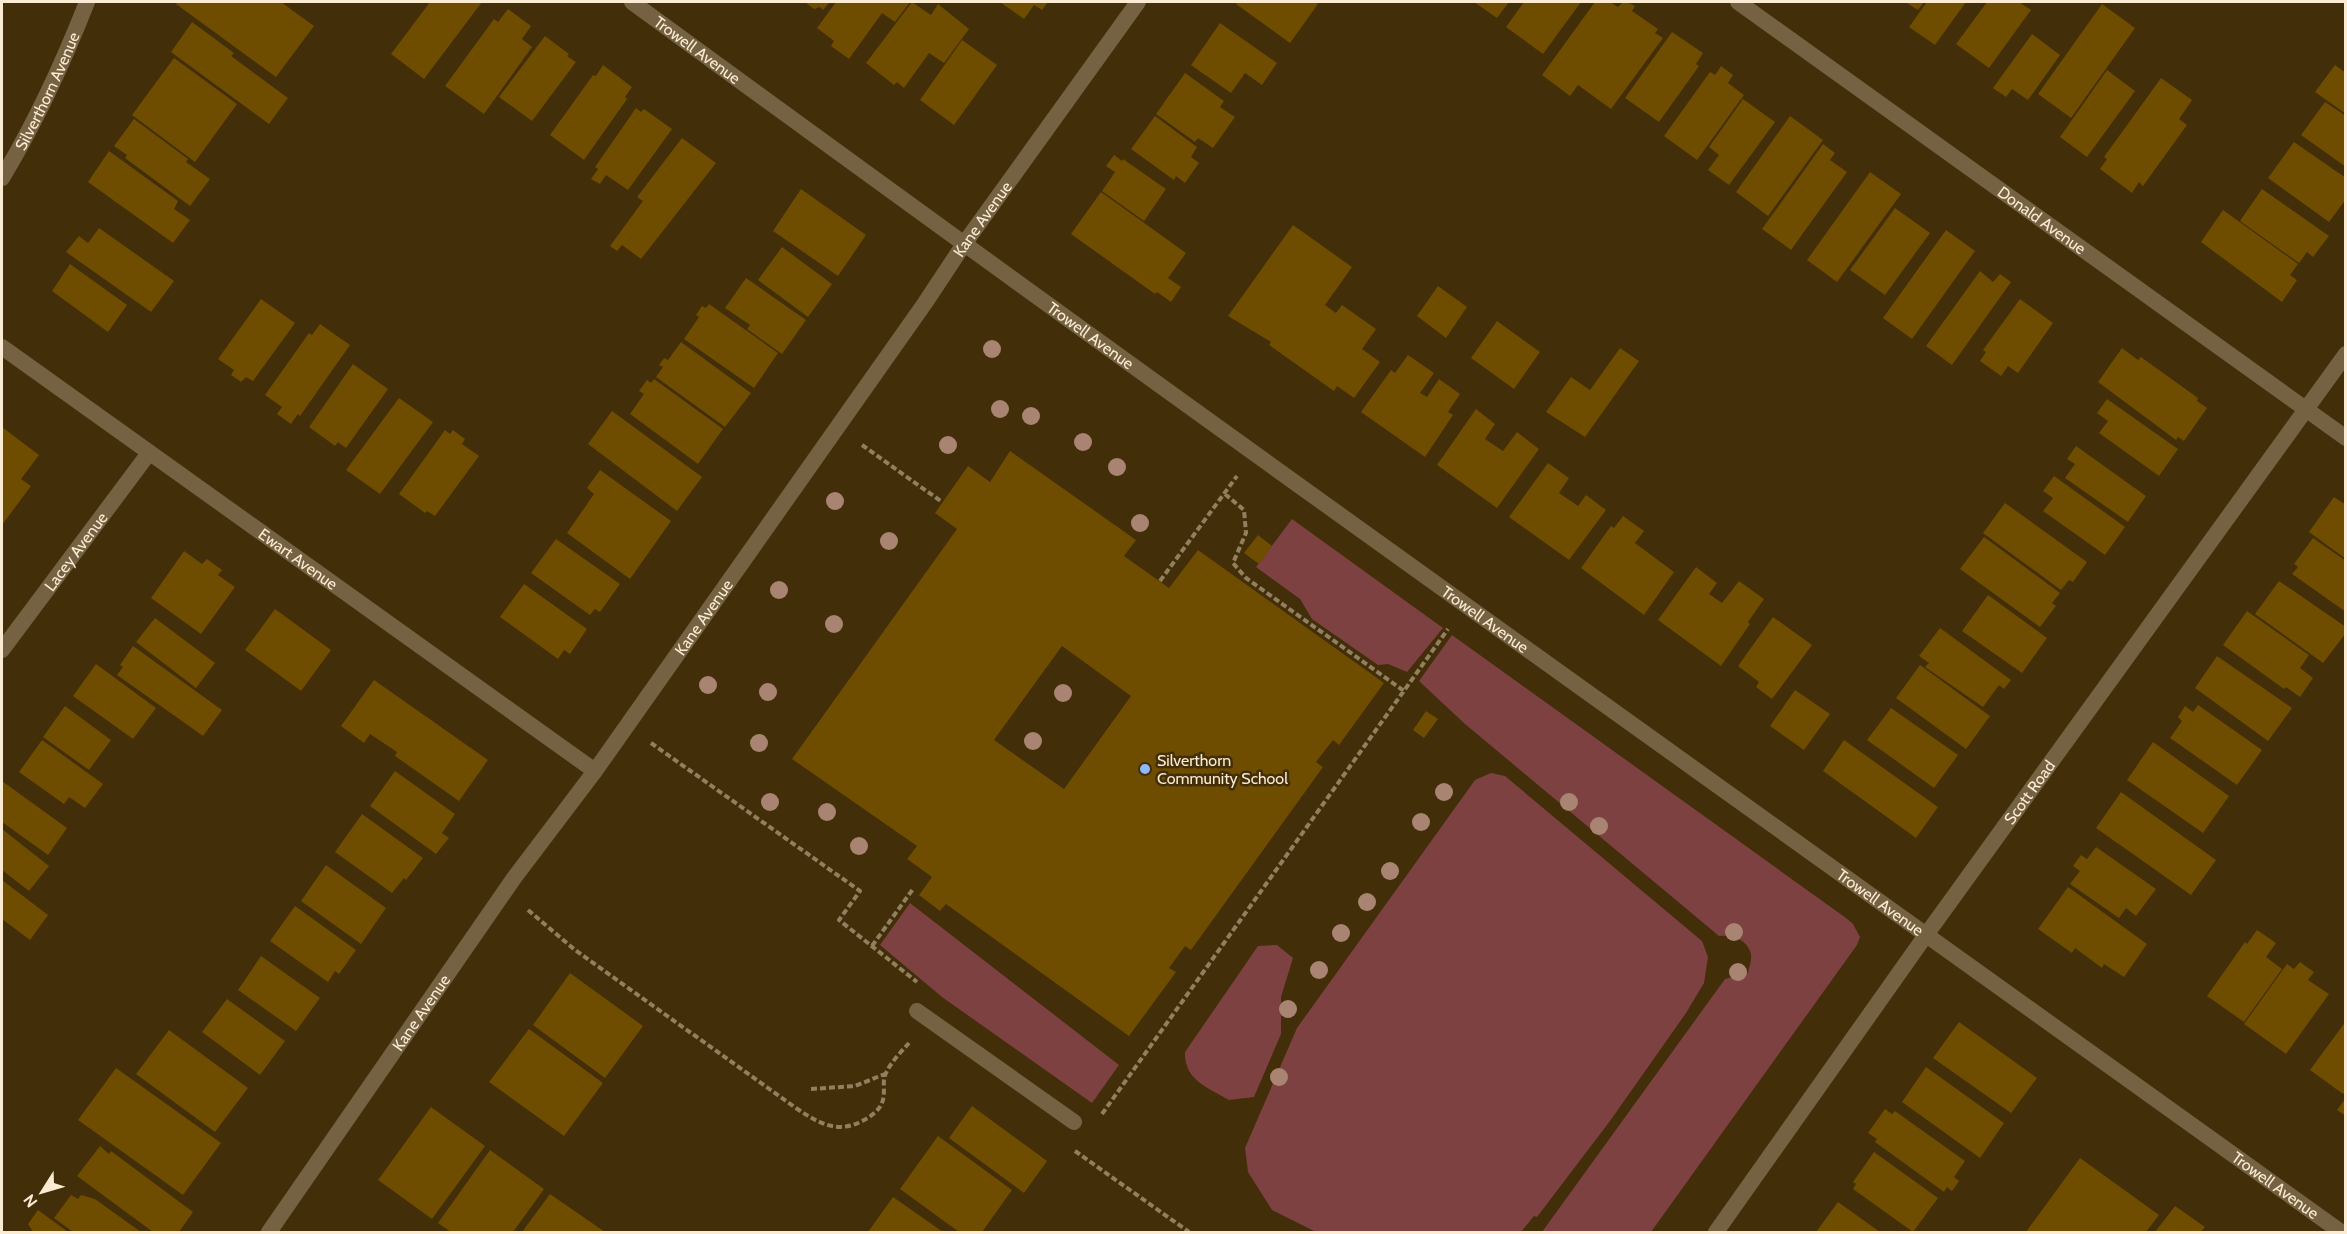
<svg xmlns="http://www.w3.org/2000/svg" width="2347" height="1234" font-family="Cabin,sans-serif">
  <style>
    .green { fill: #7d4141 }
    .building { fill: #6e4c00; fill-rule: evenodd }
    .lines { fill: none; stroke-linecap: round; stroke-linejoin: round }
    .path { stroke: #91805f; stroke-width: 4; stroke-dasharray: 6 3; stroke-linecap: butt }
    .service { stroke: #746242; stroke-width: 16 }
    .minor { stroke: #746242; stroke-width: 16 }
    .tree { fill: #a98472 }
    .poi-dot { fill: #8fb8fd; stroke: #422e08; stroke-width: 2 }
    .labels { text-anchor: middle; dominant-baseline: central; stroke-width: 5; stroke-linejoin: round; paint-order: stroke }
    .street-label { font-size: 16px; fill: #faebd2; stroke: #422e08 }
    .poi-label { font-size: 16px; fill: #faebd2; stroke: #422e08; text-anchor: start }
  </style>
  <rect width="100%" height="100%" fill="#422e08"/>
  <path class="green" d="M 1292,519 L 1443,628 L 1407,672 L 1388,664 L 1378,665 L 1312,619 L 1300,599 L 1256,567 Z
    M 1452,635 L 1846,918 L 1853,924 L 1860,937 L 1857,945 L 1651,1232 L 1542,1232 L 1725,979 L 1748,973 C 1749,968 1752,959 1751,954 C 1747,939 1732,935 1719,936 L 1465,724 L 1419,681 Z
    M 1491,773 L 1505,776 L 1702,941 L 1708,957 L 1704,983 L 1686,1013 L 1610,1121 L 1537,1217 L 1534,1216 L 1521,1232 L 1316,1232 L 1272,1210 L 1248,1172 L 1245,1148 L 1297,1028 L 1475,780 Z
    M 910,903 L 1119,1065 L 1092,1103 L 942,997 L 880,945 Z
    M 1277,945 L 1293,958 L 1281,997 L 1281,1034 L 1254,1097 L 1229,1100 C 1207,1087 1184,1080 1185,1052 L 1258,946 Z"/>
  <path class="building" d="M 178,2 L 281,2 L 314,26 L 276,77 L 176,4 Z
    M 430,2 L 482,2 L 424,79 L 391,54 Z
    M 805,2 L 830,2 L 823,10 L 820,7 L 814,9 Z
    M 836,2 L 910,2 L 895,22 L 882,13 L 849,59 L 831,46 L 834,41 L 817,28 Z
    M 912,2 L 931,15 L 938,4 L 969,29 L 944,63 L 929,53 L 904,88 L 897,82 L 894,85 L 866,63 Z
    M 1000,2 L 1048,2 L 1042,10 L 1034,5 L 1024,19 Z
    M 1238,2 L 1314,2 L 1318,4 L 1290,43 L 1236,4 Z
    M 1474,2 L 1509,2 L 1497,18 Z
    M 1524,2 L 1581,2 L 1543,54 L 1506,27 Z
    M 1595,2 L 1610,2 L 1618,7 L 1623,2 L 1627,2 L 1635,6 L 1632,11 L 1658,29 L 1655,33 L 1663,38 L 1611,109 L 1578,85 L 1570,96 L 1542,75 Z
    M 1905,2 L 1924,2 L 1918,10 Z
    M 1927,2 L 1966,2 L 1935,45 L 1909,27 Z
    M 1987,2 L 2019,2 L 2031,10 L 1989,68 L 1956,44 Z
    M 2102,4 L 2135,28 L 2071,118 L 2038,94 Z
    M 508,9 L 531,26 L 522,39 L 532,47 L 484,114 L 445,86 L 494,19 L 498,22 Z
    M 192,22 L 234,53 L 231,56 L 288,98 L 269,124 L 171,52 Z
    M 1220,23 L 1277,63 L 1262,85 L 1245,73 L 1231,93 L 1191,65 Z
    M 1672,32 L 1703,53 L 1696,64 L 1699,66 L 1659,122 L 1625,98 Z
    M 2032,34 L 2060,55 L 2028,100 L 2012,89 L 2006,97 L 1993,88 Z
    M 545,36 L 569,54 L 567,56 L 576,62 L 532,121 L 499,97 Z
    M 962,40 L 997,65 L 954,125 L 920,100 Z
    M 174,58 L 237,104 L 195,162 L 132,115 Z
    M 603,65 L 632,87 L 625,97 L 627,99 L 584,160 L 550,135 L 593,75 L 596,76 Z
    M 2335,65 L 2346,73 L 2346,114 L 2315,92 Z
    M 1721,66 L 1733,75 L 1728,83 L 1744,95 L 1697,160 L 1664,136 L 1710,72 L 1715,75 Z
    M 2107,70 L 2135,91 L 2087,157 L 2060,137 Z
    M 1185,73 L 1224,101 L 1220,107 L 1235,117 L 1213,148 L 1198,138 L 1195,142 L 1156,114 Z
    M 2161,78 L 2192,100 L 2179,119 L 2187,125 L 2143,186 L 2139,182 L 2132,193 L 2100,169 L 2107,159 L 2104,157 Z
    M 1743,99 L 1775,122 L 1729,185 L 1708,170 L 1719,155 L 1709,147 Z
    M 2325,102 L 2346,116 L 2346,167 L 2301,135 Z
    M 636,108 L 641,112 L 644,109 L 672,129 L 628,190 L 606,175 L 600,184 L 591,179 L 598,169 L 595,167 Z
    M 1155,116 L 1197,147 L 1191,157 L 1199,163 L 1185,183 L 1176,176 L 1174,180 L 1131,149 Z
    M 1790,116 L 1823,140 L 1768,216 L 1736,192 Z
    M 134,119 L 188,159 L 186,162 L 210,179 L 190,206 L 125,158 L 127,155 L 114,146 Z
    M 682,138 L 716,163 L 641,259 L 622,245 L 617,251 L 610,246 L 643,201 L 637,197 Z
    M 2294,142 L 2346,178 L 2346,199 L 2329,222 L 2268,178 Z
    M 1823,144 L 1835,153 L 1830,160 L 1847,172 L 1791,250 L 1762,229 Z
    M 109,151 L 178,201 L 174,209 L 190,220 L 173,243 L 88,182 Z
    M 1114,155 L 1122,161 L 1123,159 L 1166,189 L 1144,221 L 1102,191 L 1115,172 L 1106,166 Z
    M 1870,172 L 1901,194 L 1837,282 L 1807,260 Z
    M 801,189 L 866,235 L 838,276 L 773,231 Z
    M 2262,189 L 2329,236 L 2313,257 L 2307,252 L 2299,263 L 2240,221 Z
    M 1101,192 L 1186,253 L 1168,278 L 1181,287 L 1171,302 L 1157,292 L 1155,294 L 1071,234 Z
    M 1895,208 L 1930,233 L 1885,295 L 1850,270 Z
    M 2223,210 L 2298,264 L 2290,275 L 2297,280 L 2282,302 L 2201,242 Z
    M 1293,225 L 1352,267 L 1325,305 L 1336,313 L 1342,305 L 1376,329 L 1362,349 L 1380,362 L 1354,398 L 1337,386 L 1334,391 L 1269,345 L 1271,342 L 1228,316 Z
    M 99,228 L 174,281 L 151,312 L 66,252 L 79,236 L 88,243 Z
    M 1946,230 L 1975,251 L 1912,339 L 1883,318 Z
    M 782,247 L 832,284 L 808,317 L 758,280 Z
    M 70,264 L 127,305 L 108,332 L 52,291 Z
    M 1980,271 L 1993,282 L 2000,274 L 2011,282 L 1952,365 L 1926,346 Z
    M 746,278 L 806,320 L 782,354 L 747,329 L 750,325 L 725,308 Z
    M 1438,286 L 1467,307 L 1446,338 L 1417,316 Z
    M 261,299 L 295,323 L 253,381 L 246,377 L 241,382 L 231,375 L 234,370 L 218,359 Z
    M 2020,299 L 2053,323 L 2018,373 L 2008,366 L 2001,376 L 1980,361 L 1986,352 L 1983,350 Z
    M 709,304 L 778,353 L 754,388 L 684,339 L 699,317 L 696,315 L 702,306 L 706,308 Z
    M 1497,321 L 1540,352 L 1514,389 L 1471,358 Z
    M 320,324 L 350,345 L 300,416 L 298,414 L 291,424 L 277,414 L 282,407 L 265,395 L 309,333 L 312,335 Z
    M 681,342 L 751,393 L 725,427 L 656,377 L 663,367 L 659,365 L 664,358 L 668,360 Z
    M 1620,348 L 1639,361 L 1585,437 L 1546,412 L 1571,377 L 1590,390 Z
    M 2122,348 L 2138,360 L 2141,357 L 2198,398 L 2197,401 L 2207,408 L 2184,441 L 2178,437 L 2176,440 L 2098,382 Z
    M 1408,355 L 1434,373 L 1420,393 L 1427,397 L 1439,379 L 1460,394 L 1448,412 L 1453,415 L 1425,457 L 1361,412 L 1391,370 L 1395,373 Z
    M 353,364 L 388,389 L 346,448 L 338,442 L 335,446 L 309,427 Z
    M 654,379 L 723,429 L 698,464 L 630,414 L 644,394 L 639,391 L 647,380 L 651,383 Z
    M 399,398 L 433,422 L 380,494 L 346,470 Z
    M 2107,399 L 2178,449 L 2159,476 L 2099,433 L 2108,421 L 2097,413 Z
    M 1476,409 L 1495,424 L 1485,439 L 1503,451 L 1517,432 L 1539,449 L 1497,508 L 1437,465 Z
    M 612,411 L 702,477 L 677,511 L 588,444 Z
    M 2,427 L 39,455 L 21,479 L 31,486 L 2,525 Z
    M 445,430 L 450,434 L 453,430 L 465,439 L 462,444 L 479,456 L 435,516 L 427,511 L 425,513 L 399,494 Z
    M 2076,446 L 2146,496 L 2128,522 L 2065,478 L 2075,464 L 2067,459 Z
    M 1010,451 L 1136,540 L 1124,556 L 1169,588 L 1198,550 L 1384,683 L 1339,745 L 1333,740 L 1316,762 L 1323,767 L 1191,950 L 1185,946 L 1169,968 L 1176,972 L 1129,1036 L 946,904 L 940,911 L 919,895 L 932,877 L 907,859 L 917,846 L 792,759 L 957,529 L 935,513 L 968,466 L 990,482 ZM 1062,646 L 1131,696 L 1064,789 L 994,740 Z
    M 1548,463 L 1569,478 L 1559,493 L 1578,506 L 1586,495 L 1606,510 L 1569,560 L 1509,517 Z
    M 600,470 L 671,521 L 630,579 L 567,533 L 594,494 L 587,488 Z
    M 2054,476 L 2125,527 L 2105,555 L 2043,511 L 2053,498 L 2043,491 Z
    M 2334,497 L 2346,505 L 2346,559 L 2309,532 Z
    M 2005,503 L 2087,562 L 2073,582 L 2069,580 L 2061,590 L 1983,533 Z
    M 1623,516 L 1644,531 L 1635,543 L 1674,572 L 1644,615 L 1581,568 L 1611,526 L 1614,528 Z
    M 1258,535 L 1272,546 L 1259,564 L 1244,553 Z
    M 1984,537 L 2060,593 L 2052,603 L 2056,606 L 2040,627 L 1960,569 Z
    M 2313,538 L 2346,561 L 2346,612 L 2292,574 L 2298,567 L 2294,564 Z
    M 556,539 L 620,584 L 600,612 L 595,609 L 590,615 L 531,573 Z
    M 184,551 L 202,564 L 207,559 L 222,570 L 218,575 L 235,587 L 201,634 L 151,598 Z
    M 1696,567 L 1717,583 L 1709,594 L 1722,603 L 1739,581 L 1764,599 L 1748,622 L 1750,624 L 1721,666 L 1658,620 Z
    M 2279,581 L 2346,627 L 2346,633 L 2323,663 L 2255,614 Z
    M 524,584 L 587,629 L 570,654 L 564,650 L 558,659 L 500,617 Z
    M 1988,595 L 2047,638 L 2022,673 L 1962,631 Z
    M 275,609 L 331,650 L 301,691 L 245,650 Z
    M 2247,611 L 2309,655 L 2300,668 L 2313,678 L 2300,697 L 2286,687 L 2284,689 L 2223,645 Z
    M 1773,617 L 1812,645 L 1772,699 L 1756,687 L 1759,682 L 1738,666 Z
    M 155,618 L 215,663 L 196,688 L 136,642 Z
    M 1940,628 L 2011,680 L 2004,689 L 1999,685 L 1983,707 L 1925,667 L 1929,663 L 1919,656 Z
    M 133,646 L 222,710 L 203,736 L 117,675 L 123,667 L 120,665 Z
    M 2217,656 L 2292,708 L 2268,741 L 2195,688 Z
    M 96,664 L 156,708 L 133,739 L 73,696 Z
    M 1920,665 L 1990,716 L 1966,749 L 1896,698 Z
    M 374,680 L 488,760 L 459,801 L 395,756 L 397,752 L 370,734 L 364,743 L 341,726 Z
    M 1795,690 L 1830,714 L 1804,750 L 1770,726 Z
    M 2198,705 L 2262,750 L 2237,785 L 2170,738 L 2182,721 L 2178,717 L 2185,706 L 2193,712 Z
    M 65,706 L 111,740 L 89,770 L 43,737 Z
    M 1891,708 L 1958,755 L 1934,788 L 1867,740 Z
    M 1426,711 L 1438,719 L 1424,738 L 1413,730 Z
    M 42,740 L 103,784 L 85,808 L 69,797 L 64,804 L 19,772 Z
    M 1844,740 L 1938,807 L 1916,838 L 1823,771 Z
    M 2153,742 L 2229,796 L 2203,833 L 2127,780 Z
    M 395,771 L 455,814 L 442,833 L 449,838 L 436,854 L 370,806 Z
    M 2,781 L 67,828 L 48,855 L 2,822 Z
    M 2121,792 L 2216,860 L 2191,895 L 2096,828 Z
    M 362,814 L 423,858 L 406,880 L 404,878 L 392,893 L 335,852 Z
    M 2,829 L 49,866 L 29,891 L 2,870 Z
    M 2096,847 L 2156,889 L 2136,916 L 2126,908 L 2119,918 L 2070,884 L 2080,871 L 2073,866 L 2081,855 L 2087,859 Z
    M 326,865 L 386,908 L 361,944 L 301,901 Z
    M 2,880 L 48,915 L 30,940 L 2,919 Z
    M 2068,887 L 2147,944 L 2124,977 L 2104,964 L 2102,968 L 2075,948 L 2072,953 L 2038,929 Z
    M 295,906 L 356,950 L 339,974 L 335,971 L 328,982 L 270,941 Z
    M 2257,930 L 2276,943 L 2266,957 L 2282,969 L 2244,1022 L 2207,996 L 2245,942 L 2247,944 Z
    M 261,956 L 320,998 L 296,1031 L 238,990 Z
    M 2300,962 L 2314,972 L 2308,980 L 2329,994 L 2286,1054 L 2244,1024 L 2287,964 L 2294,969 Z
    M 570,973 L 643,1026 L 605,1078 L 533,1025 Z
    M 227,999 L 285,1041 L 260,1075 L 202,1032 Z
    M 2346,1021 L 2346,1091 L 2343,1094 L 2310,1070 Z
    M 1959,1022 L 2037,1078 L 2011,1113 L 1933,1058 Z
    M 529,1029 L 603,1083 L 564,1136 L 489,1082 Z
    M 169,1030 L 248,1088 L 215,1132 L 136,1074 Z
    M 1926,1067 L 2004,1123 L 1980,1158 L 1902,1102 Z
    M 116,1068 L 221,1143 L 183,1195 L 78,1120 Z
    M 2346,1098 L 2346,1116 L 2337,1110 Z
    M 972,1106 L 1047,1161 L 1024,1193 L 949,1138 Z
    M 431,1107 L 485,1146 L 432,1219 L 378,1180 Z
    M 1885,1109 L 1892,1114 L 1895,1111 L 1965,1161 L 1954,1177 L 1959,1181 L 1952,1191 L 1947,1187 L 1944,1192 L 1875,1142 L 1877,1139 L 1868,1133 Z
    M 938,1136 L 1012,1190 L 982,1232 L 959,1232 L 900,1189 Z
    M 100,1146 L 109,1154 L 111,1151 L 193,1212 L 179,1232 L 153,1232 L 77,1176 Z
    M 490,1150 L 544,1189 L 513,1232 L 451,1232 L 438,1223 Z
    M 1874,1152 L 1938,1198 L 1913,1232 L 1853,1189 L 1856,1184 L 1853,1182 Z
    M 2080,1158 L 2159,1215 L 2146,1232 L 2026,1232 Z
    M 550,1194 L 605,1232 L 522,1232 Z
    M 71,1195 L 78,1199 L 81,1195 L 95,1199 L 141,1232 L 73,1232 L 54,1218 Z
    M 893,1197 L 943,1232 L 868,1232 Z
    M 1838,1202 L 1880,1232 L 1816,1232 Z
    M 2175,1206 L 2205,1227 L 2201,1232 L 2155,1232 Z
    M 38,1210 L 68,1232 L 33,1232 L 28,1224 Z"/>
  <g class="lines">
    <path class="path" d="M 862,445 L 942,502
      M 1225,494 L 1244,510 L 1246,533 L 1233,563 L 1246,578 L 1404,691
      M 1160,581 L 1237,476
      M 651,743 L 860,891 L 839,920 L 917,982
      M 528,910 L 575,950 L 796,1108 C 818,1123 838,1135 864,1120 C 870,1117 878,1111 881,1105 C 887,1094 881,1082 886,1073 C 891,1062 901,1052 909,1043
      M 872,946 L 913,889
      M 811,1089 L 855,1086 L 885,1074
      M 1102,1114 L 1448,629
      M 1075,1151 L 1189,1232"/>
    <path class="service" d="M 917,1011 L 1074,1122"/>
    <g class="minor">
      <path id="s1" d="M 632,2 C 1199,417 1771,823 2341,1232"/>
      <path id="s2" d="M 1738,2 L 2346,438"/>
      <path id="s3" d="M 2,178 C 36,122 63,63 87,2"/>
      <path id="s4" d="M 2,347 L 595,771"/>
      <path id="s5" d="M 2,650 L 149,453"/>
      <path id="s6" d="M 269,1232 L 514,878 L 595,771 L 925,303 L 964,244 L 1138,2"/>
      <path id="s7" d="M 1716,1232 L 1926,935 L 2346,354"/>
    </g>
  </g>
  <g class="tree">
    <circle cx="992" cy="349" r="9"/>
    <circle cx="1000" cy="409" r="9"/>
    <circle cx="1031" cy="416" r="9"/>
    <circle cx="1083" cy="442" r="9"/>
    <circle cx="948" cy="445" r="9"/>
    <circle cx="1117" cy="467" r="9"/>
    <circle cx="835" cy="501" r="9"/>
    <circle cx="1140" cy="523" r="9"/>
    <circle cx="889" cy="541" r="9"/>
    <circle cx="779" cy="590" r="9"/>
    <circle cx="834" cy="624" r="9"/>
    <circle cx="708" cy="685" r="9"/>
    <circle cx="768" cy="692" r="9"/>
    <circle cx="1063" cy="693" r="9"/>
    <circle cx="1033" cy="741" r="9"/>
    <circle cx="759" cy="743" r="9"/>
    <circle cx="1444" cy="792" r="9"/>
    <circle cx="770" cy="802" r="9"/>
    <circle cx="1569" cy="802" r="9"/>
    <circle cx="827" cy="812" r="9"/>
    <circle cx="1421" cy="822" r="9"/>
    <circle cx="1599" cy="826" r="9"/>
    <circle cx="859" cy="846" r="9"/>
    <circle cx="1390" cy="871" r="9"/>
    <circle cx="1367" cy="902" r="9"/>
    <circle cx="1734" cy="932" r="9"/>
    <circle cx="1341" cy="933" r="9"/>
    <circle cx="1319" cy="970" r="9"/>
    <circle cx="1738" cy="972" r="9"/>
    <circle cx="1288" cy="1009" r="9"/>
    <circle cx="1279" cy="1077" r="9"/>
  </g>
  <circle class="poi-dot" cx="1145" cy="769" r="6"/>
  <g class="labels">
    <g class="street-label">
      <text stroke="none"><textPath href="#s1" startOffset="81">Trowell Avenue</textPath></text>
      <text stroke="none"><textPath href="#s3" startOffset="98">Silverthorn Avenue</textPath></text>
      <text stroke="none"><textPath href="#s6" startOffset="1239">Kane Avenue</textPath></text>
      <text stroke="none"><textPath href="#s2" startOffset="374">Donald Avenue</textPath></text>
      <text stroke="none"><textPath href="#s1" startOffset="567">Trowell Avenue</textPath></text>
      <text stroke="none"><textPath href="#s5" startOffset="123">Lacey Avenue</textPath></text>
      <text stroke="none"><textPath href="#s4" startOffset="364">Ewart Avenue</textPath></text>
      <text stroke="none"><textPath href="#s6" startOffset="753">Kane Avenue</textPath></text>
      <text stroke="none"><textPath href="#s1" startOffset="1053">Trowell Avenue</textPath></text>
      <text stroke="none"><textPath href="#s7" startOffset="540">Scott Road</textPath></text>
      <text stroke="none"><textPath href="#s1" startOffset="1539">Trowell Avenue</textPath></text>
      <text stroke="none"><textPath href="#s6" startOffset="267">Kane Avenue</textPath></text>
      <text stroke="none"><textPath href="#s1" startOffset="2025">Trowell Avenue</textPath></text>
    </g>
    <g class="poi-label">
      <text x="1157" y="760">Silverthorn<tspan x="1157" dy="18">Community School</tspan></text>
    </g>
  </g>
  <rect width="2347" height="1234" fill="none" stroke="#faebd2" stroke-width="6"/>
  <g transform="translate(42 1192) rotate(233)" stroke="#422e08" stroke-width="4.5" paint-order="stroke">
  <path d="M0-4.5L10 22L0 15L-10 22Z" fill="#faebd2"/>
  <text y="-9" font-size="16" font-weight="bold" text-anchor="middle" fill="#faebd2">N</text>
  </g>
</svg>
